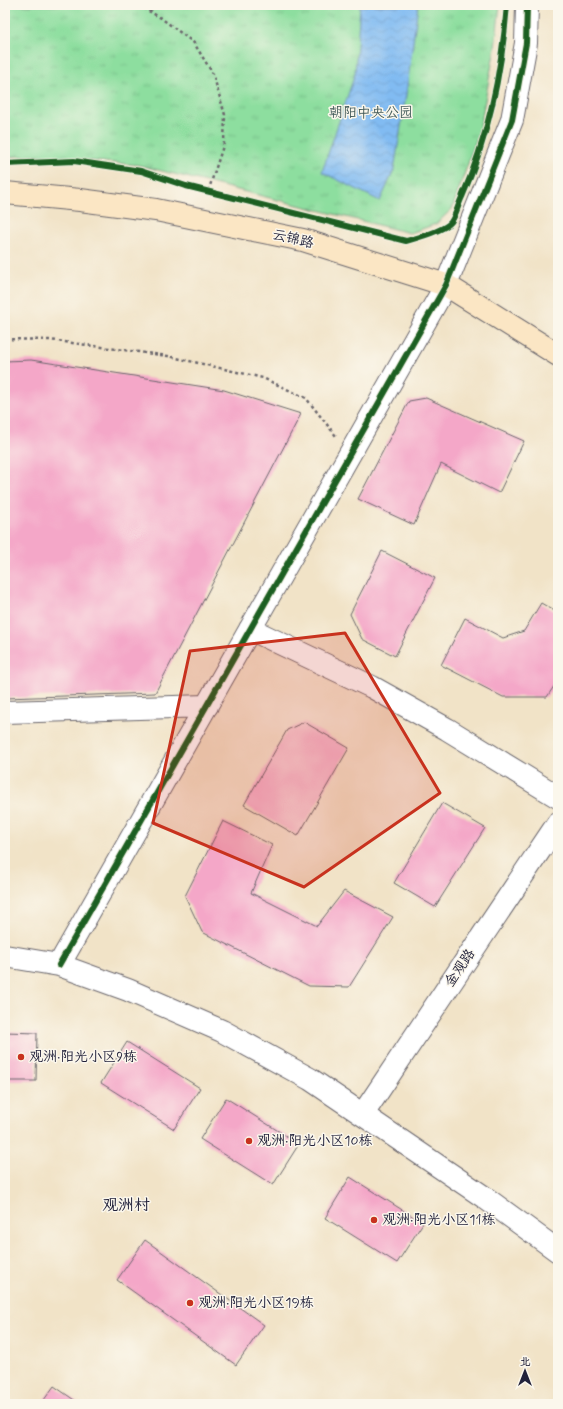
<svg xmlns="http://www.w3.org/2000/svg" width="563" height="1409" font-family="Mynerve,'LXGW WenKai TC',sans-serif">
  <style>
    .park { fill: url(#park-tufts); stroke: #58806d }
    .water { fill: url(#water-waves); stroke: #526e96 }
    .building { fill: #f4a7c8 }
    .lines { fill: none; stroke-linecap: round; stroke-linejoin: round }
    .street-casing { stroke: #6a666c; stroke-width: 24 }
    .secondary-casing { stroke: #6a666c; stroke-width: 24 }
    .path { stroke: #6a666c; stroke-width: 2.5; stroke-dasharray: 3 3; stroke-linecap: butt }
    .street { stroke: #fff; stroke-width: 22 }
    .secondary { stroke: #fbe6c4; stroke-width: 22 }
    .cycleway-casing { stroke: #fbf7ec; stroke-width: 8 }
    .cycleway { stroke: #1b5e20; stroke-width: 6 }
    .marked { fill: #c8321e; fill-opacity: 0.2; stroke: #c8321e; stroke-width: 3; stroke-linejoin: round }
    .poi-dot { fill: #c8321e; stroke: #fbf7ec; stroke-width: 1.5 }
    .labels { text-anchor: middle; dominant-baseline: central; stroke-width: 3; stroke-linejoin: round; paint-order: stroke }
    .park-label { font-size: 14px; fill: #425a59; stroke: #fbf7ec }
    .street-label { font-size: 14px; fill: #22223b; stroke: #fbf7ec }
    .poi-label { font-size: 14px; fill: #22223b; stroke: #fbf7ec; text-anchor: start }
    .quarter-label { font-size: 16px; fill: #22223b; stroke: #fbf7ec }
  </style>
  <defs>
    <pattern id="park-tufts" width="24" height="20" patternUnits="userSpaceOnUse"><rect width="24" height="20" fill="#8dde9f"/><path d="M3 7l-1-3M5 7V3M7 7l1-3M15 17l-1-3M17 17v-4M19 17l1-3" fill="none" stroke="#79be8a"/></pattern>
    <pattern id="water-waves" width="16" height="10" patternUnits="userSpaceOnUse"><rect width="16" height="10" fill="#81bbf2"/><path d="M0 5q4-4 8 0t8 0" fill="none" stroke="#6fa0d0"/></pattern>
  </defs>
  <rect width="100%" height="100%" fill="#fbf7ec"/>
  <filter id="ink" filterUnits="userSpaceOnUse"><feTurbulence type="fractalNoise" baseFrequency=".025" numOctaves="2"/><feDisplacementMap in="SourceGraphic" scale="8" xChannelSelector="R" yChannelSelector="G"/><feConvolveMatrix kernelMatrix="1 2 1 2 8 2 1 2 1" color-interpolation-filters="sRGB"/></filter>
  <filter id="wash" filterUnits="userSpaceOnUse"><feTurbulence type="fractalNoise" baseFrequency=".012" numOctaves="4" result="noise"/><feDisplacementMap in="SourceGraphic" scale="16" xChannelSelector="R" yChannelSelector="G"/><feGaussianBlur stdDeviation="0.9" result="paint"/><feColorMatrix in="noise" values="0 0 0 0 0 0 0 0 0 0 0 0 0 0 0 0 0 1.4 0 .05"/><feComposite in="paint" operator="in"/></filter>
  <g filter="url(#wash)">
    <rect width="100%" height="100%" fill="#f1e3c7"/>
    <path class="park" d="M 5,5 L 500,5 L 495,48 L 479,132 L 452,209 L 436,224 L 410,233 L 138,165 L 33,156 L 5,157 Z"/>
    <path class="water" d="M 360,5 L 418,5 L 406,95 L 394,170 L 380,201 L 322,172 L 355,74 Z"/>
    <g id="blocks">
      <path class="building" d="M 31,360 L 224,390 L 301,414 L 155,693 L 5,698 L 5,361 Z
        M 426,398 L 524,441 L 499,493 L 441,464 L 414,525 L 358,499 L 409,401 Z
        M 382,551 L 435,578 L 395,656 L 362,639 L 350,614 Z
        M 541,603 L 558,613 L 558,680 L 547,697 L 503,697 L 441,665 L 465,618 L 503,638 L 524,631 Z
        M 304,722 L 349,748 L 298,836 L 244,805 L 287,730 Z
        M 442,803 L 485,828 L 435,907 L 394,883 Z
        M 223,821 L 272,845 L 251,893 L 317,926 L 344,891 L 393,917 L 349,987 L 309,986 L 202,932 L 185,896 Z
        M 5,1032 L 37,1033 L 36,1081 L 5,1081 Z
        M 127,1042 L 200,1088 L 174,1129 L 101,1083 Z
        M 226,1098 L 299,1144 L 273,1185 L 200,1139 Z
        M 350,1177 L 423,1223 L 397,1263 L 325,1218 Z
        M 145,1240 L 264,1325 L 236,1365 L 117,1280 Z
        M 54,1386 L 80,1404 L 41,1404 Z"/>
    </g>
  </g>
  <g filter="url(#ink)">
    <use href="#blocks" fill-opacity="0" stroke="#6a666c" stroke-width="1"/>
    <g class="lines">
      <g class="street-casing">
        <path id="street" d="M 250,629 L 372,687 L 447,729 L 558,797
          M 5,712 L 207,706
          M 5,956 L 59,965 L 128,990 L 222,1031 L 310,1079 L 484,1197 L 558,1251
          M 59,965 L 446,285 L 512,120 L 526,43 L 527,5
          M 363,1114 L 558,823"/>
      </g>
      <g class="secondary-casing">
        <path id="secondary" d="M 5,193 L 80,200 L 156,210 L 303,240 L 446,285 L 558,355"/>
      </g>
      <path class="path" d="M 138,5 L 161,18 L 194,43 L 213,74 L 225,115 L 224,143 L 208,192
        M 150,12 L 154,5
        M 5,339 L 50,340 L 168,356 L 263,378 L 306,398 L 336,436"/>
      <use href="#street" class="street"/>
      <use href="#secondary" class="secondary"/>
      <g class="cycleway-casing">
        <path id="cycleway" d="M 5,164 L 74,161 L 141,171 L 186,186 L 406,241 C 417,238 444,231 451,222 C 456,215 458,205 462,197 C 488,138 502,69 507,5
          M 59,965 L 446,285 L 512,120 L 526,43 L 527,5"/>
      </g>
      <use href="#cycleway" class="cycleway"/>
    </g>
  </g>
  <path class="marked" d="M 345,633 L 440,793 L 304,887 L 153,823 L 190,651 Z"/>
  <g class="poi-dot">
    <circle cx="21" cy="1057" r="4"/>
    <circle cx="249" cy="1141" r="4"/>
    <circle cx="374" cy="1220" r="4"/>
    <circle cx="190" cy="1303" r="4"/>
  </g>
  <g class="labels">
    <g class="park-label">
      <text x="371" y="113">朝阳中央公园</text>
    </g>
    <g class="street-label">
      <text transform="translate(293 239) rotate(13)">云锦路</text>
      <text transform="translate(460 968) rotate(-56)">金观路</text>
    </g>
    <g class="poi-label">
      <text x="29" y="1057">观洲·阳光小区9栋</text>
      <text x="257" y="1141">观洲·阳光小区10栋</text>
      <text x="382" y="1220">观洲·阳光小区11栋</text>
      <text x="198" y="1303">观洲·阳光小区19栋</text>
    </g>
    <g class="quarter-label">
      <text x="126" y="1205">观洲村</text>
    </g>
  </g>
  <rect width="563" height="1409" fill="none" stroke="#fbf7ec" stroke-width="20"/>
  <g transform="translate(525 1371)" stroke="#fbf7ec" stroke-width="3" paint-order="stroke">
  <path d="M0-3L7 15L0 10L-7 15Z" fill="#22223b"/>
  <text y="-6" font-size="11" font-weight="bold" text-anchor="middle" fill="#22223b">北</text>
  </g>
</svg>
